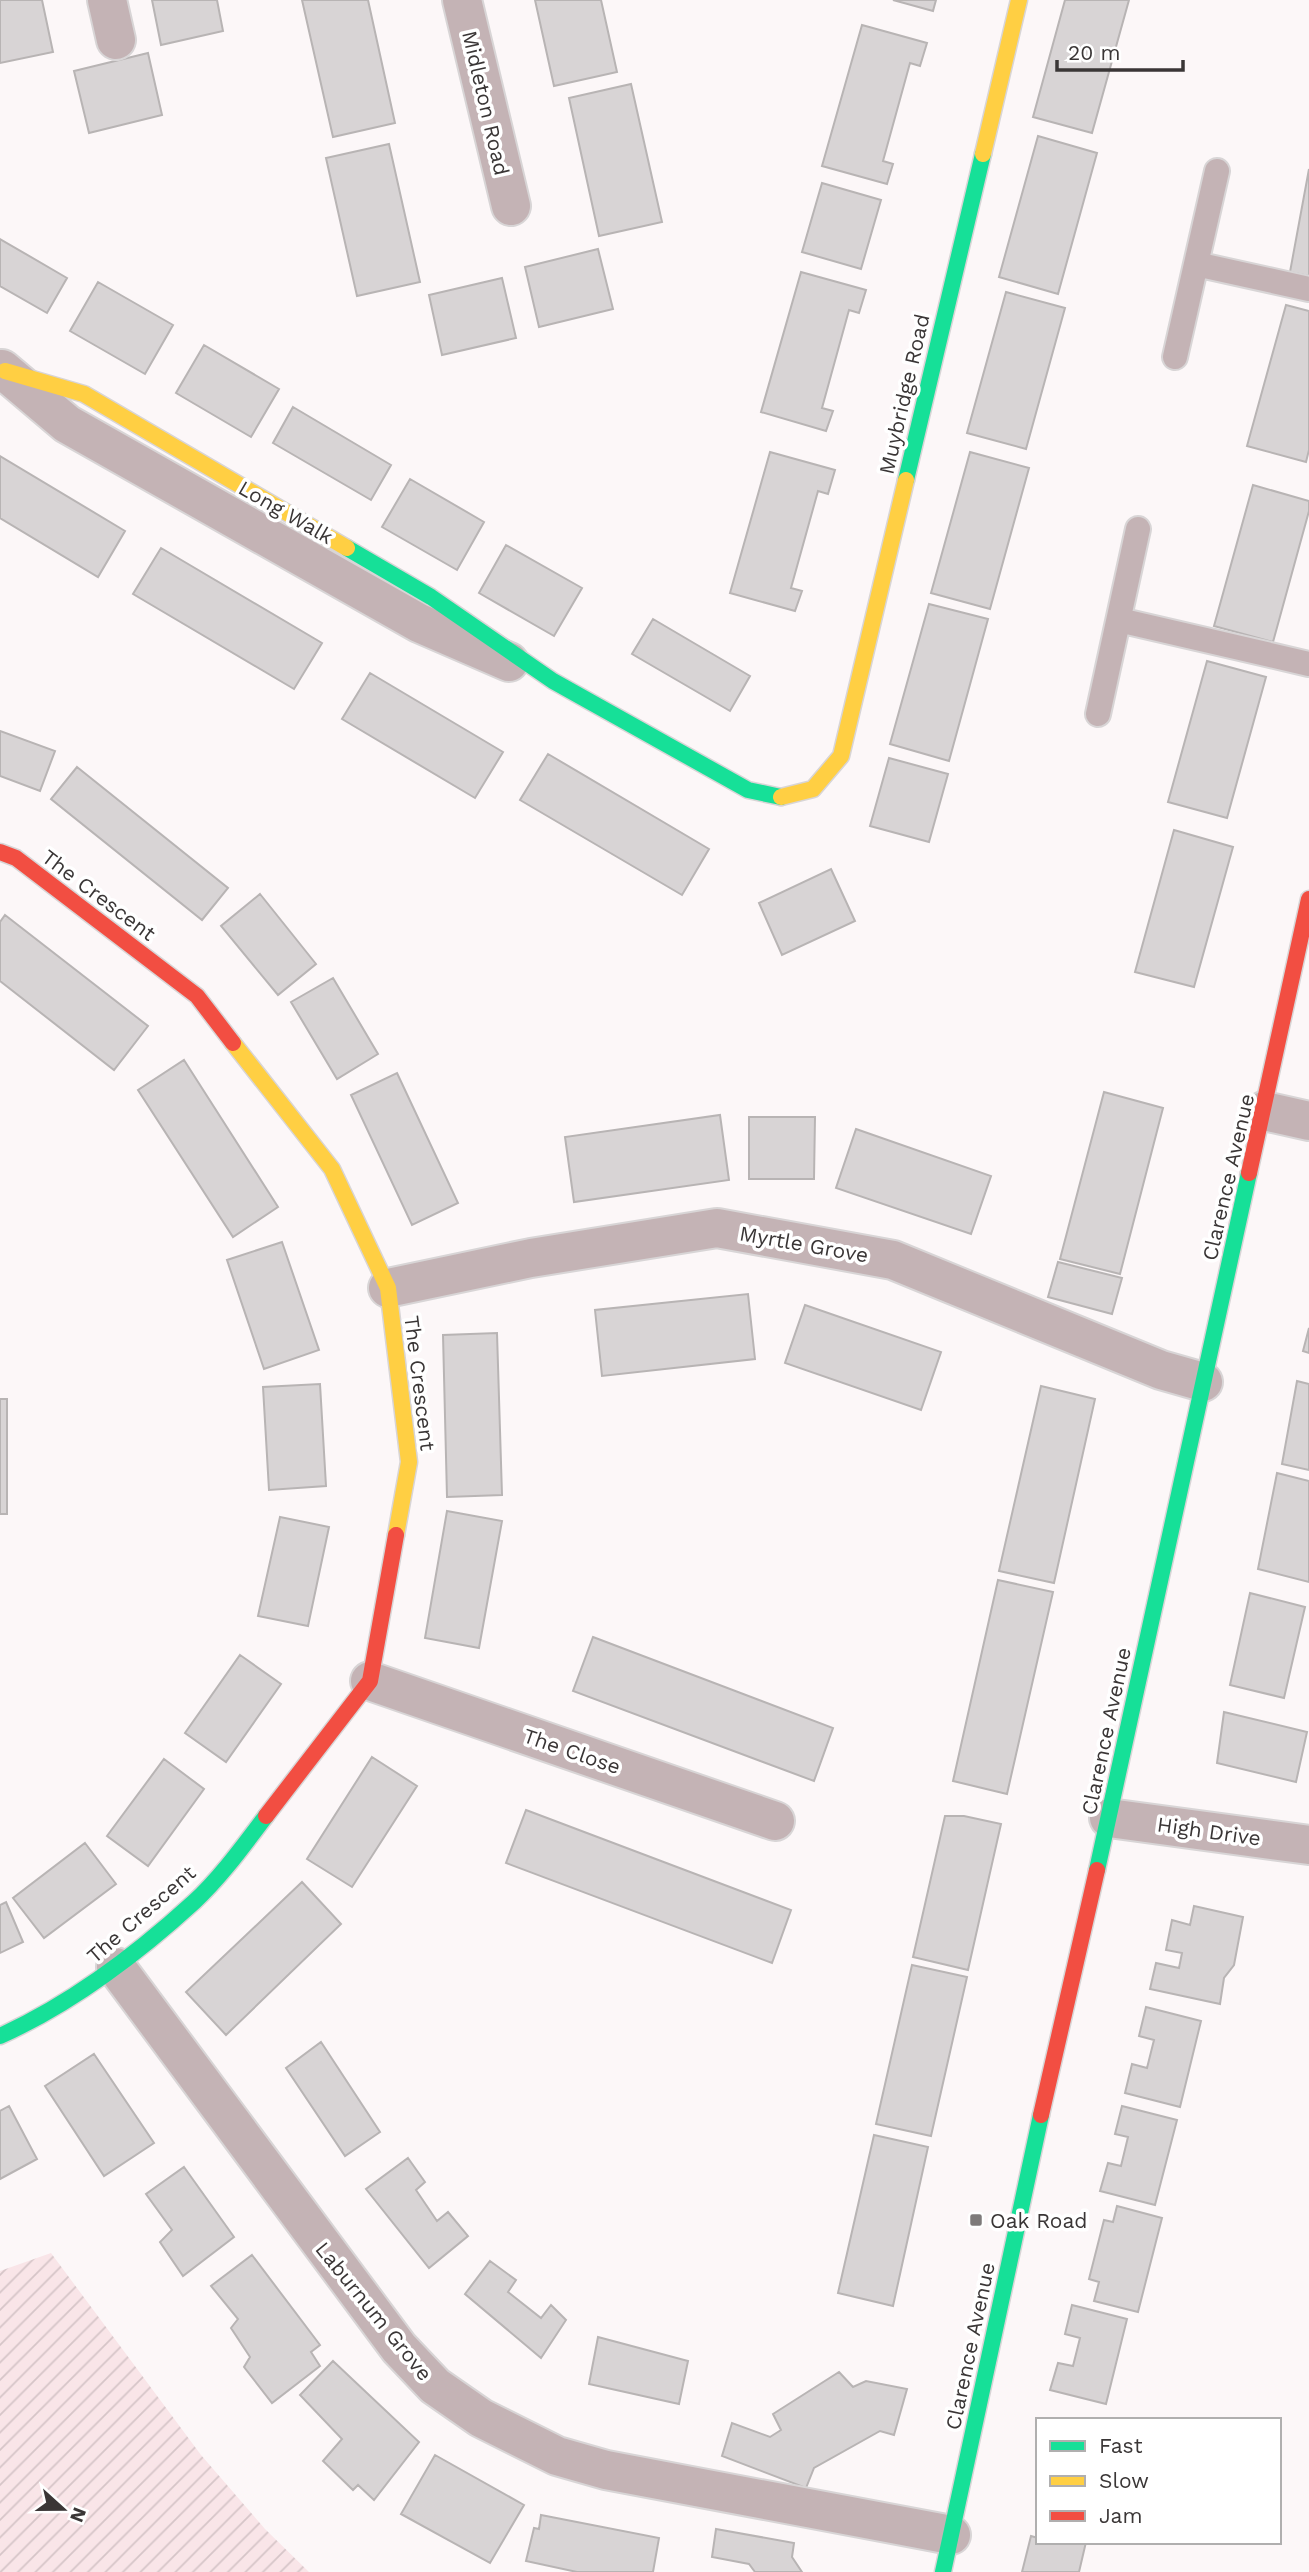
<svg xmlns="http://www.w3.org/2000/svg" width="1309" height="2572" font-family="'Work Sans',sans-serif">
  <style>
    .garden { fill: url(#garden-furrows) }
    .building { fill: #d8d4d5; stroke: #b8b4b4; stroke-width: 2 }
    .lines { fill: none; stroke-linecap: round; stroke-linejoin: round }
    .lane-casing { stroke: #d8d5d6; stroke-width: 28 }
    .street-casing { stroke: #d8d5d6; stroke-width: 42 }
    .fast-casing { stroke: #d8d5d6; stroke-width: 19 }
    .slow-casing { stroke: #d8d5d6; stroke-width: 19 }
    .jam-casing { stroke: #d8d5d6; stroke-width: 19 }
    .lane { stroke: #c4b3b5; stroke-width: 24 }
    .street { stroke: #c4b3b5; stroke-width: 38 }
    .fast { stroke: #16e098; stroke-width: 16 }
    .slow { stroke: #ffcf43; stroke-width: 16 }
    .jam { stroke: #f24e42; stroke-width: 16 }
    .poi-dot { fill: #7e7a7a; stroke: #fff; stroke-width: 2.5 }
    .labels { text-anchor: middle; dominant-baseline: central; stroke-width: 7; stroke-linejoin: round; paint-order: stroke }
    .street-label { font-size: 21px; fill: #3a3636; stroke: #fff }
    .poi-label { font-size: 21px; fill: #3a3636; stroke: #fff; text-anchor: start }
  </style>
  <defs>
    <pattern id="garden-furrows" width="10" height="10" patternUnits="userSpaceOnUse" patternTransform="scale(1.75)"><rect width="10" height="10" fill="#f9e5e8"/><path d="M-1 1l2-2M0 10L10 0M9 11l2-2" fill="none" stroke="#d6c5c8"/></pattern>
  </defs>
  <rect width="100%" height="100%" fill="#fcf7f8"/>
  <path class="garden" d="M 51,2253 L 201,2455 L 265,2529 L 309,2572 L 0,2572 L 0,2271 Z"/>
  <path class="building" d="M 0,0 L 42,0 L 53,52 L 0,63 Z
    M 152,0 L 217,0 L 223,31 L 161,45 Z
    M 302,0 L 368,0 L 395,123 L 333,137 Z
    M 535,0 L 601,0 L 617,72 L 554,86 Z
    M 893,0 L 936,0 L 933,11 Z
    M 1065,0 L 1129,0 L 1092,133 L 1033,117 Z
    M 862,25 L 927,43 L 920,66 L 910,63 L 883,161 L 893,164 L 887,184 L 822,166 Z
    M 148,53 L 162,115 L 89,133 L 74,71 Z
    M 631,84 L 662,222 L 599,236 L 569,98 Z
    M 1038,136 L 1097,153 L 1058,294 L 999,277 Z
    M 389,144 L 420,282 L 357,296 L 326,158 Z
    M 1309,169 L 1309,276 L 1290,272 Z
    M 822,183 L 881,200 L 861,269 L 802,252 Z
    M 0,239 L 67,278 L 47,313 L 0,286 Z
    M 598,249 L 613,309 L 539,327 L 525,267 Z
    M 801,272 L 866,290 L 859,313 L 849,310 L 822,408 L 833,411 L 826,431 L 761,412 Z
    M 502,278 L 516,338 L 442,355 L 429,295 Z
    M 98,282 L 173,325 L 145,374 L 70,331 Z
    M 1006,292 L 1065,308 L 1026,449 L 967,433 Z
    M 1286,305 L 1309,311 L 1309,450 L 1306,462 L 1247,446 Z
    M 204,345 L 279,389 L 251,437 L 176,393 Z
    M 293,407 L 391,465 L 371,500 L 273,443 Z
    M 770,452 L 835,470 L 828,494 L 818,491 L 791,588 L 802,591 L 795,611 L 730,593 Z
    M 970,452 L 1029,468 L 990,609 L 931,593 Z
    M 0,456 L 125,531 L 98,577 L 0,518 Z
    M 410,479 L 484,522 L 457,570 L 382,527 Z
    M 1253,485 L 1309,501 L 1309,511 L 1273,642 L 1214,626 Z
    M 506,545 L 582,588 L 554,636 L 479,593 Z
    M 161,548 L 322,643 L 294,689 L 133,594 Z
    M 929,604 L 988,619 L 949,761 L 890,744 Z
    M 653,619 L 750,676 L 730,711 L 632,654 Z
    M 1207,661 L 1266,677 L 1227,818 L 1168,802 Z
    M 370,673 L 503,752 L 475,798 L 342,719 Z
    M 0,731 L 55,751 L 40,791 L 0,776 Z
    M 548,754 L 709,849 L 682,895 L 520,800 Z
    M 889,758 L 948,774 L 929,842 L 870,826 Z
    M 77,767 L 228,888 L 202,920 L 51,799 Z
    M 1174,830 L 1233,847 L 1194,987 L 1135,972 Z
    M 831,869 L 855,921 L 782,955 L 759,903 Z
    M 260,894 L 316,964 L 278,995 L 221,926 Z
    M 5,915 L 148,1026 L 114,1070 L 0,981 L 0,922 Z
    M 333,978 L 378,1054 L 337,1079 L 291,1002 Z
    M 184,1060 L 278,1207 L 233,1237 L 138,1090 Z
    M 397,1073 L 458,1203 L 412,1225 L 351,1095 Z
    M 1104,1092 L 1163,1108 L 1120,1274 L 1060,1259 Z
    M 720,1115 L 729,1180 L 574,1202 L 565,1137 Z
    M 749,1117 L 815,1117 L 814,1179 L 749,1179 Z
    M 856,1129 L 991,1176 L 971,1234 L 836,1188 Z
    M 282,1242 L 319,1350 L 264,1369 L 227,1260 Z
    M 1058,1262 L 1122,1278 L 1112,1314 L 1048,1297 Z
    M 748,1294 L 755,1359 L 602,1376 L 595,1310 Z
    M 805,1305 L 941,1352 L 921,1410 L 785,1363 Z
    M 1309,1328 L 1309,1353 L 1303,1351 Z
    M 497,1333 L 502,1495 L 447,1497 L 443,1335 Z
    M 1297,1381 L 1309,1384 L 1309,1470 L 1282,1464 Z
    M 320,1384 L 326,1486 L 269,1490 L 263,1387 Z
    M 1041,1386 L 1095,1399 L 1054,1583 L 999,1571 Z
    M 0,1399 L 7,1399 L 7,1514 L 0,1514 Z
    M 1277,1473 L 1309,1481 L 1309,1582 L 1258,1569 Z
    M 447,1511 L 502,1521 L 479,1648 L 425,1638 Z
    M 280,1517 L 329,1527 L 308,1626 L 258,1616 Z
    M 998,1580 L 1053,1592 L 1007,1794 L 953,1781 Z
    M 1250,1593 L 1305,1607 L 1284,1698 L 1230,1685 Z
    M 593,1637 L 833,1728 L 814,1781 L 573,1691 Z
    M 240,1655 L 281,1684 L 226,1762 L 185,1733 Z
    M 1224,1712 L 1307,1732 L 1296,1782 L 1217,1763 Z
    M 372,1757 L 417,1786 L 352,1887 L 307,1859 Z
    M 164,1759 L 204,1789 L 148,1866 L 107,1836 Z
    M 526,1810 L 791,1910 L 772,1963 L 506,1863 Z
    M 945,1816 L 964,1816 L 1001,1824 L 968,1970 L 913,1957 Z
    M 85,1843 L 116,1884 L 44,1938 L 13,1898 Z
    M 302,1882 L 341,1924 L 226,2035 L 186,1992 Z
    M 6,1902 L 23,1942 L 0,1953 L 0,1905 Z
    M 1194,1906 L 1243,1917 L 1234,1965 L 1224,1978 L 1220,2004 L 1150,1989 L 1156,1963 L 1179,1968 L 1182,1953 L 1166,1950 L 1172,1920 L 1190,1925 Z
    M 912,1965 L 967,1977 L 931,2136 L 876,2124 Z
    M 1146,2007 L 1201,2021 L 1180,2107 L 1125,2093 L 1132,2064 L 1147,2068 L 1154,2040 L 1139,2036 Z
    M 321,2042 L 380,2132 L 345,2156 L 286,2068 Z
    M 94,2054 L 154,2143 L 104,2176 L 45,2086 Z
    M 9,2106 L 37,2159 L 0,2179 L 0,2111 Z
    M 1122,2106 L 1177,2120 L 1155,2205 L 1100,2191 L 1108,2163 L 1121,2166 L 1128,2137 L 1115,2134 Z
    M 874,2135 L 928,2147 L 893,2306 L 838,2293 Z
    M 408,2158 L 425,2182 L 416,2190 L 437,2221 L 448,2212 L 468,2236 L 429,2268 L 366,2189 Z
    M 184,2167 L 234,2237 L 183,2276 L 160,2242 L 172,2230 L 146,2194 Z
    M 1117,2206 L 1162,2218 L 1138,2312 L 1094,2301 L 1099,2282 L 1089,2279 L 1104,2220 L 1113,2222 Z
    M 252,2255 L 320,2345 L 311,2352 L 320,2366 L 272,2403 L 244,2367 L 250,2357 L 231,2328 L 238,2319 L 211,2286 Z
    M 490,2261 L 516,2280 L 508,2292 L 541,2318 L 551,2305 L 566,2320 L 541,2358 L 465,2294 Z
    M 1072,2305 L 1127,2319 L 1106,2404 L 1050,2390 L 1058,2363 L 1073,2366 L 1080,2338 L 1065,2334 Z
    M 598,2337 L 688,2361 L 679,2404 L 589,2384 Z
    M 333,2361 L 419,2442 L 374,2500 L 358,2485 L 353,2490 L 323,2461 L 342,2439 L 300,2395 Z
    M 839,2372 L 853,2387 L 866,2381 L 907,2389 L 894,2435 L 880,2431 L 814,2468 L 806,2488 L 722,2456 L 732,2423 L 770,2437 L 781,2430 L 773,2414 Z
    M 435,2455 L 524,2505 L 490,2563 L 401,2514 Z
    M 541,2515 L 659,2538 L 653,2572 L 577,2572 L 526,2561 L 534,2528 L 539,2529 Z
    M 716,2529 L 794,2543 L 792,2557 L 802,2572 L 755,2572 L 749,2564 L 712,2557 Z
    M 1031,2536 L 1038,2538 L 1038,2542 L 1086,2542 L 1079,2572 L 1022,2572 Z"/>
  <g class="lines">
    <g class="lane-casing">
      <path id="lane" d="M 1196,264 L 1309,289
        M 1175,357 L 1217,171
        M 1119,620 L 1309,664
        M 1098,714 L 1138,529"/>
    </g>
    <g class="street-casing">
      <path id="street" d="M 107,0 L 116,40
        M 462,0 L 511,206
        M 2,369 L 67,424 L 419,623 L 509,662
        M 1264,1111 L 1309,1121
        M 388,1288 L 531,1258 L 717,1228 L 893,1260 L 1161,1370 L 1203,1382
        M 370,1681 L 775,1821
        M 1109,1818 L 1309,1845
        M 116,1967 L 399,2348 L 435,2386 L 481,2418 L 557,2456 L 606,2470 L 951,2535"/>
    </g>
    <g class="fast-casing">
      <path id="fast" d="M 906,480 L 983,154
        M 347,548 L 431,597 L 553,681 L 748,790 L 781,797
        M 1097,1870 L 1249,1173
        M 0,2036 C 71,2004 136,1955 194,1902 C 221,1877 244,1845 266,1816
        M 943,2572 L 1041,2115"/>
    </g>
    <g class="slow-casing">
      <path id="slow" d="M 983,154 L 1019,0
        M 5,371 L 84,394 L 347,548
        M 781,797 L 813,789 L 841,756 L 906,480
        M 233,1043 L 332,1169 L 388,1288 L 409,1462 L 396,1535"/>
    </g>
    <g class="jam-casing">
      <path id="jam" d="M 0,852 L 16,858 L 197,996 L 233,1043
        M 1249,1173 L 1309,899
        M 266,1816 L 370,1681 L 396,1535
        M 1041,2115 L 1097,1870"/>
    </g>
    <use href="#lane" class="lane"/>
    <use href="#street" class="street"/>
    <use href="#fast" class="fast"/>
    <use href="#slow" class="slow"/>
    <use href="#jam" class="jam"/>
  </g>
  <rect class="poi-dot" x="969" y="2213" width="14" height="14" rx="3.5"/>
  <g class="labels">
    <g class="street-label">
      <text transform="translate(486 103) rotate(77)">Midleton Road</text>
      <text transform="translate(904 394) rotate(-77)">Muybridge Road</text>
      <text transform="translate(286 512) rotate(30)">Long Walk</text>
      <text transform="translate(99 895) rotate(37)">The Crescent</text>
      <text transform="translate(1228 1177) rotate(-77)">Clarence Avenue</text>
      <text transform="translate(804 1244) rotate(10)">Myrtle Grove</text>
      <text transform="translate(420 1383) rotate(83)">The Crescent</text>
      <text transform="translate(1106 1731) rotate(-78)">Clarence Avenue</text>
      <text transform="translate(572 1751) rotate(19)">The Close</text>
      <text transform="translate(1209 1831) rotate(8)">High Drive</text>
      <text transform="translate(141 1914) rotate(-41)">The Crescent</text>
      <text transform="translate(374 2311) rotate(51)">Laburnum Grove</text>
      <text transform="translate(970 2346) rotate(-78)">Clarence Avenue</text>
    </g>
    <g class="poi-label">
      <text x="990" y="2220">Oak Road</text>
    </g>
  </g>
  <rect x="1036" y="2418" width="245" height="126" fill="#ffffff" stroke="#b0afaf" stroke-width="2"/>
  <rect x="1050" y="2441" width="35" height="10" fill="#16e098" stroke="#b0afaf" stroke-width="2"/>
  <text x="1099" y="2453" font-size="21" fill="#3a3636">Fast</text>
  <rect x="1050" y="2476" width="35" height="10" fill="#ffcf43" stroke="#b0afaf" stroke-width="2"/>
  <text x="1099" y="2488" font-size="21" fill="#3a3636">Slow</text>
  <rect x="1050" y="2511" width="35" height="10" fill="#f24e42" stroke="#b0afaf" stroke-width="2"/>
  <text x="1099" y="2523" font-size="21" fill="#3a3636">Jam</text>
  <g transform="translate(63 2509) rotate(111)" stroke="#ffffff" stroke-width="5" paint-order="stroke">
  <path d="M0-5L12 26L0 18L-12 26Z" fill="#3a3636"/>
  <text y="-10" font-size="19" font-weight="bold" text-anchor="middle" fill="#3a3636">N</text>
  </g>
  <path d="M1057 60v10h126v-10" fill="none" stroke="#3a3636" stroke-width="3.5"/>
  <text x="1068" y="60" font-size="21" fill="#3a3636" stroke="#ffffff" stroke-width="5" paint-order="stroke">20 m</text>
</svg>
